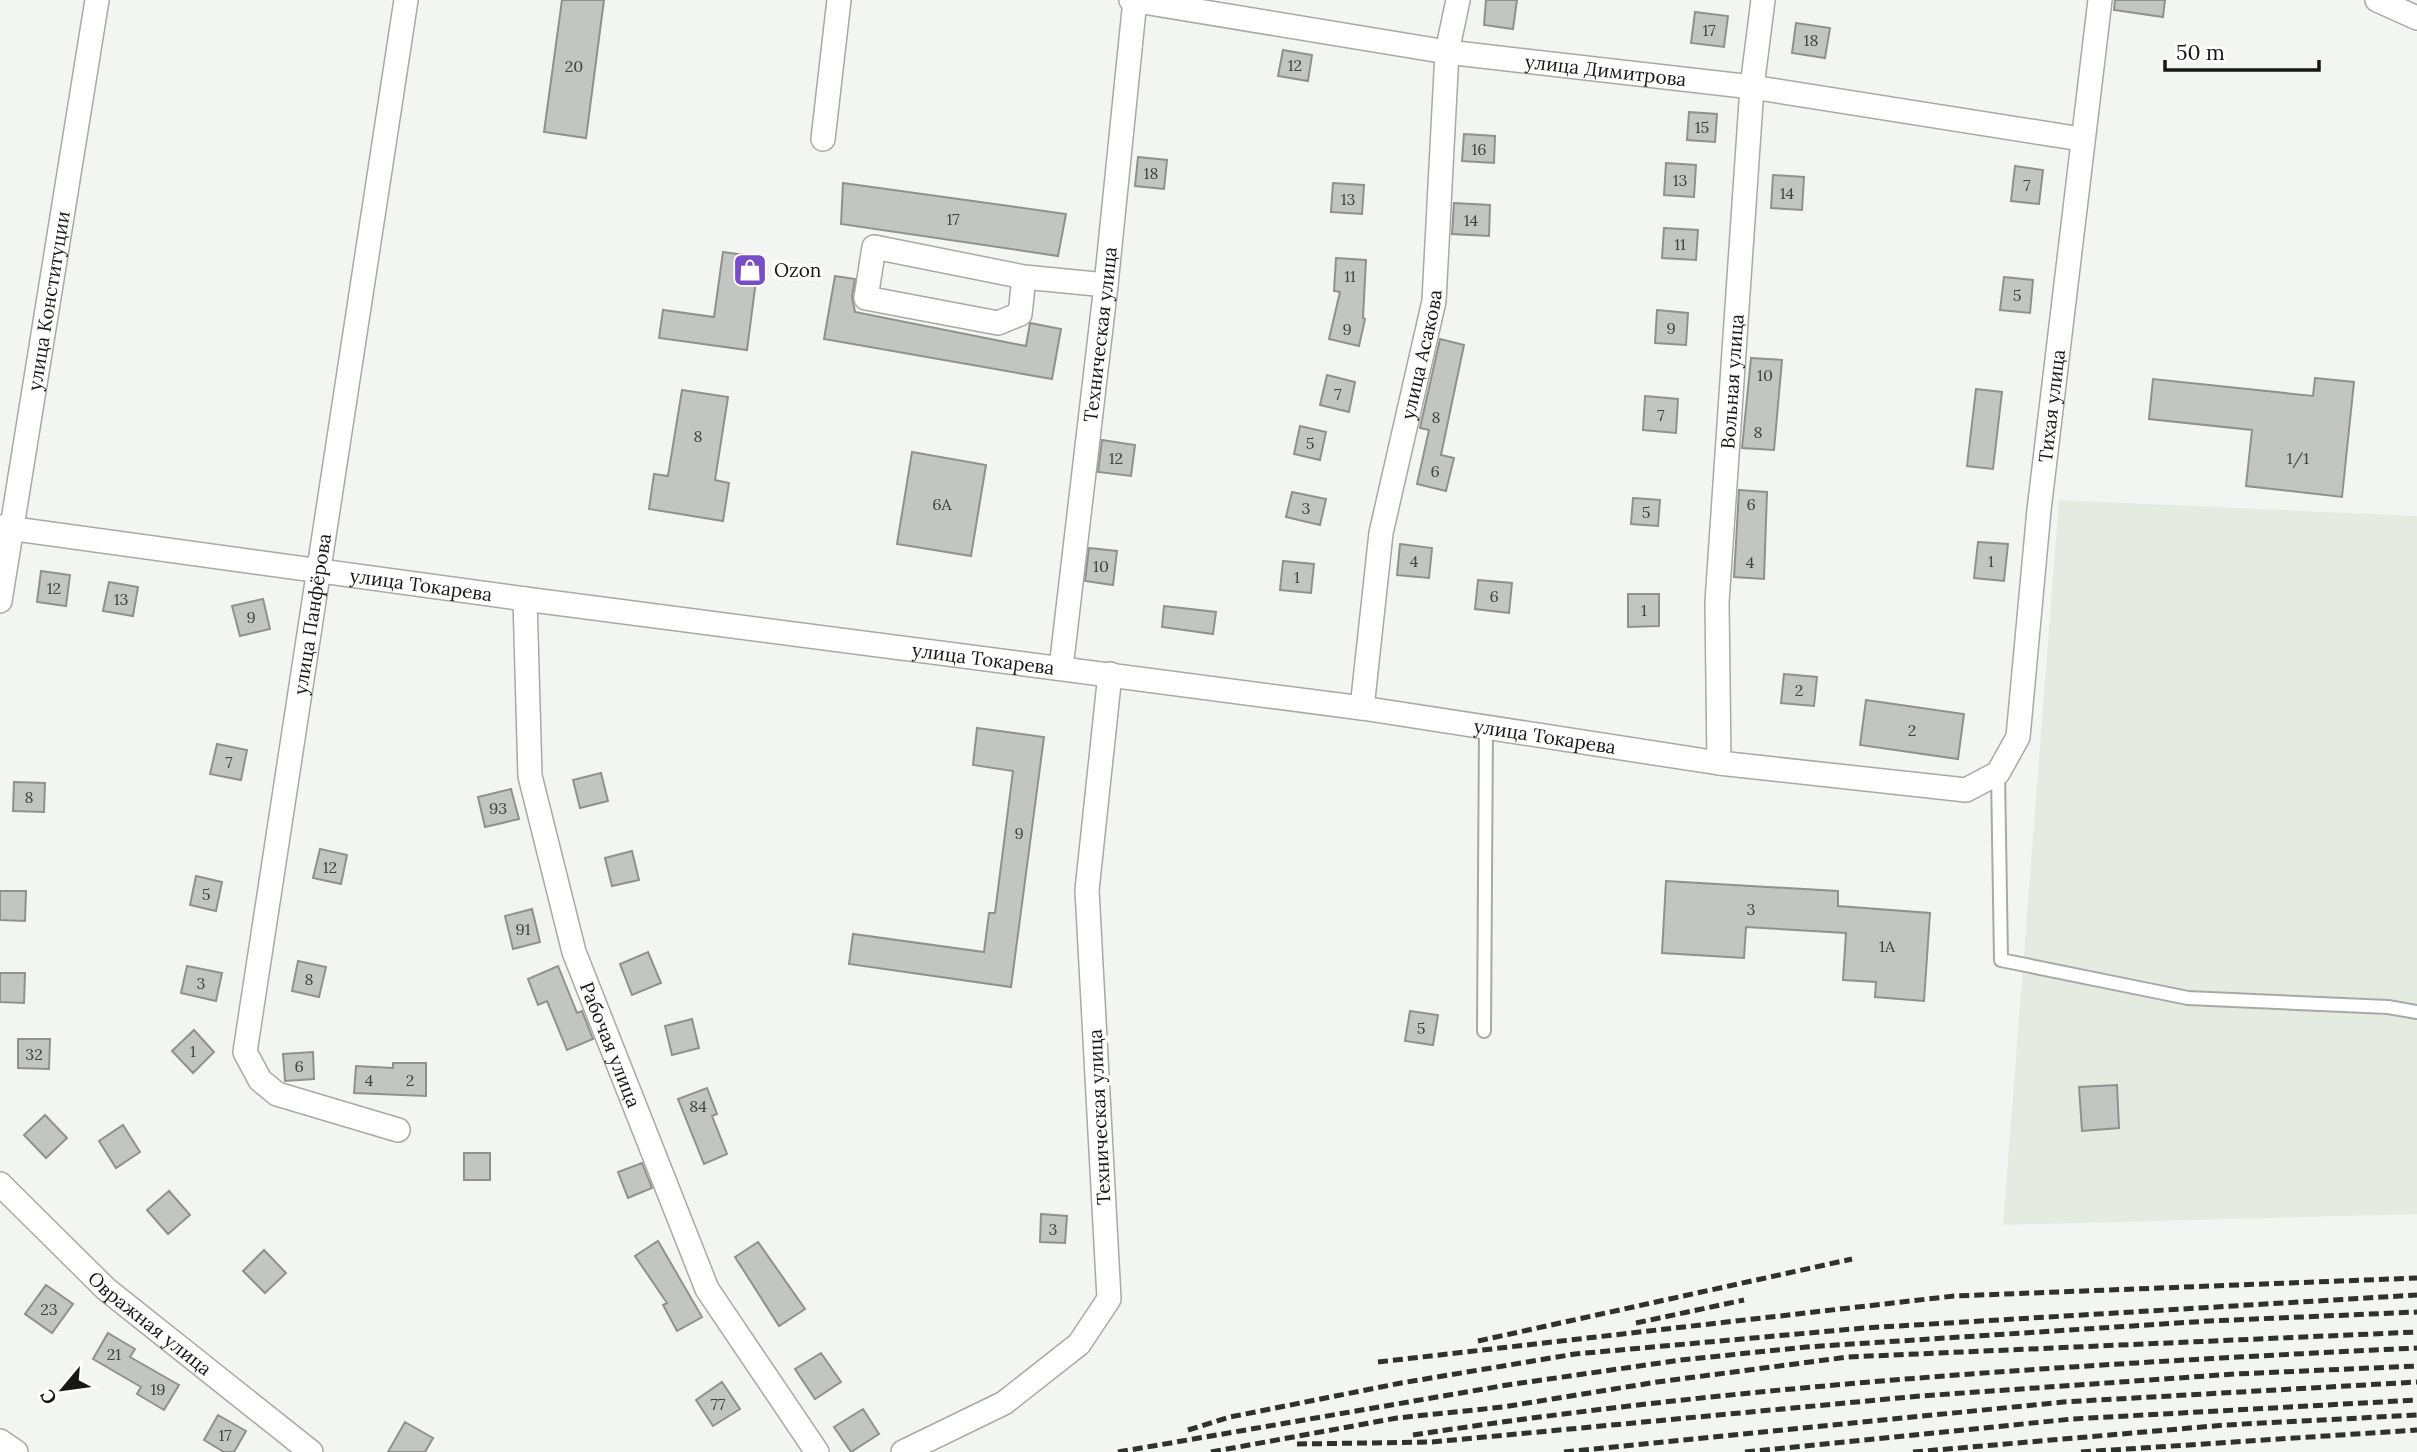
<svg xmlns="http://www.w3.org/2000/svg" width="2417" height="1452" font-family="Lora,serif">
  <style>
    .built { fill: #e5ebe1 }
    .building { fill: #c3c5c2; stroke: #8f918e; stroke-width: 2 }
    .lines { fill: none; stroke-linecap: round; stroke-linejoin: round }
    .lane-casing { stroke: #a7a9a5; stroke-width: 16 }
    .street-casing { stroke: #a7a9a5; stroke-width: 26 }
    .lane { stroke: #fff; stroke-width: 12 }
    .street { stroke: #fff; stroke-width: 23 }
    .rail { stroke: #30302f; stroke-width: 5; stroke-dasharray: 10 5; stroke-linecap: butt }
    .labels { text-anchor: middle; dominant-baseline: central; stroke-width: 7; stroke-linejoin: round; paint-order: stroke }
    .number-label { font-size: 16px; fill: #424241 }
    .street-label { font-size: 19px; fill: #171716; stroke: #fff }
    .poi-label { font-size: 19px; fill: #171716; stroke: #fff; text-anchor: start }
  </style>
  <rect width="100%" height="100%" fill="#f3f5f2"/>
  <path class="built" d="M 2059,500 L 2417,516 L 2417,1214 L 2003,1225 Z"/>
  <path class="building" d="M 562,0 L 604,0 L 586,138 L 544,132 Z
    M 1486,0 L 1517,0 L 1513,29 L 1484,25 Z
    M 2115,0 L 2165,0 L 2163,17 L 2114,10 Z
    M 1695,12 L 1728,16 L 1724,47 L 1691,43 Z
    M 1796,23 L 1830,28 L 1825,58 L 1792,53 Z
    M 1283,50 L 1312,55 L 1308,81 L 1278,76 Z
    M 1689,112 L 1717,114 L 1715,142 L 1687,140 Z
    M 1464,134 L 1495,136 L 1494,163 L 1462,161 Z
    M 1138,157 L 1167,160 L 1164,189 L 1135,186 Z
    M 1666,163 L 1696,165 L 1694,197 L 1664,195 Z
    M 2015,166 L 2043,170 L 2039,204 L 2011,201 Z
    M 1773,175 L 1804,177 L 1802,210 L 1771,208 Z
    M 843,183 L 1066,214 L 1058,256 L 841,224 Z
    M 1333,183 L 1364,185 L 1362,214 L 1331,212 Z
    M 1454,203 L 1490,205 L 1489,236 L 1452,234 Z
    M 1664,228 L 1698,230 L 1696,260 L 1662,258 Z
    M 723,252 L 759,257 L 747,350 L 659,338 L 663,310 L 714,317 Z
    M 1336,258 L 1366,260 L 1363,318 L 1365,319 L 1359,346 L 1329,339 L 1340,292 L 1334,291 Z
    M 835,276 L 855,279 L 852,297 L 855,312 L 1026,346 L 1030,323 L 1061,329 L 1052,379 L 824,339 Z
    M 2004,277 L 2033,280 L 2030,313 L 2000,310 Z
    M 1657,310 L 1688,313 L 1686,345 L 1655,343 Z
    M 1440,339 L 1464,345 L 1441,455 L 1454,458 L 1446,491 L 1417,484 L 1429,430 L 1420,428 Z
    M 1751,358 L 1782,360 L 1774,450 L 1742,448 Z
    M 1327,375 L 1355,382 L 1349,412 L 1320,405 Z
    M 2315,378 L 2354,382 L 2342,497 L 2246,486 L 2252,430 L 2149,419 L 2153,379 L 2313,396 Z
    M 1976,389 L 2002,392 L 1993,469 L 1967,466 Z
    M 682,390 L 728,397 L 715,480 L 729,483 L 723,521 L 649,509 L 654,474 L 668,476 Z
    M 1645,396 L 1678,399 L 1676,433 L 1643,430 Z
    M 1300,426 L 1326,432 L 1320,460 L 1294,454 Z
    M 1102,440 L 1135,445 L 1131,476 L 1098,472 Z
    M 912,452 L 986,465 L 971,556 L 897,544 Z
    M 1739,490 L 1767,492 L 1764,579 L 1734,577 Z
    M 1292,492 L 1326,499 L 1320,525 L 1286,517 Z
    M 1633,498 L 1660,500 L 1658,526 L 1631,524 Z
    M 1978,542 L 2008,544 L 2004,581 L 1974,578 Z
    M 1400,544 L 1432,548 L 1429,578 L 1397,575 Z
    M 1089,548 L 1117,551 L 1113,585 L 1085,581 Z
    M 1283,561 L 1314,564 L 1311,593 L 1280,590 Z
    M 41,571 L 70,575 L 66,606 L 37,602 Z
    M 1478,580 L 1512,583 L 1509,613 L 1475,609 Z
    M 109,582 L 138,587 L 133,616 L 103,611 Z
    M 1628,594 L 1659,594 L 1659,626 L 1628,627 Z
    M 263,599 L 270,629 L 240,636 L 232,606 Z
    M 1164,606 L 1216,612 L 1213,634 L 1162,627 Z
    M 1784,674 L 1817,677 L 1814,706 L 1781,703 Z
    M 1866,700 L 1964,714 L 1958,759 L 1860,745 Z
    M 977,728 L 1044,737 L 1011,987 L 849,964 L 853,934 L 984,952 L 989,913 L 995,913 L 1013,771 L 973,765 Z
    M 217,744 L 247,750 L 241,780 L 210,774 Z
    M 601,773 L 608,801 L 580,808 L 573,780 Z
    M 14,782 L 45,783 L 44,812 L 13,811 Z
    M 511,789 L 519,819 L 485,827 L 478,797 Z
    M 320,849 L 347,855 L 341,884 L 313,878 Z
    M 632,851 L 639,880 L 612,886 L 605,858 Z
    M 196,876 L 222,882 L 216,911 L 190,905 Z
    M 1666,881 L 1838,891 L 1838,906 L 1930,913 L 1924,1001 L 1875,997 L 1876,982 L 1843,980 L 1846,933 L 1746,927 L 1744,958 L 1662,953 Z
    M 0,891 L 26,891 L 25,921 L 0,920 Z
    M 532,909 L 540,942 L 513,949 L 505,916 Z
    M 648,952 L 661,983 L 632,995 L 620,964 Z
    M 298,961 L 326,967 L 319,997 L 292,991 Z
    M 187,966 L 222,973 L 216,1001 L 181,993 Z
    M 558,966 L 577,1013 L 582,1011 L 593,1039 L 567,1050 L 547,1001 L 538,1005 L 528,979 Z
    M 0,973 L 25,973 L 24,1003 L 0,1002 Z
    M 1410,1011 L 1438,1015 L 1433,1045 L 1405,1041 Z
    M 692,1019 L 699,1048 L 672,1055 L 665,1026 Z
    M 194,1030 L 214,1052 L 193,1073 L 172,1051 Z
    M 18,1039 L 50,1039 L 49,1069 L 18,1068 Z
    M 313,1052 L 314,1079 L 285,1081 L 283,1054 Z
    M 393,1063 L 426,1063 L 426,1096 L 354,1093 L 356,1066 L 393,1068 Z
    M 2117,1085 L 2119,1128 L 2082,1131 L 2079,1087 Z
    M 707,1088 L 717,1114 L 712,1116 L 727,1154 L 704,1164 L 678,1099 Z
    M 45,1115 L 67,1138 L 46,1158 L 24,1135 Z
    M 123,1125 L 140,1152 L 116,1168 L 99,1141 Z
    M 464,1153 L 490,1153 L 490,1180 L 464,1180 Z
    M 642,1163 L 652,1188 L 628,1198 L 618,1172 Z
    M 169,1191 L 190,1215 L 168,1234 L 147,1210 Z
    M 1041,1214 L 1067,1216 L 1065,1243 L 1040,1242 Z
    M 658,1241 L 702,1317 L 677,1331 L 663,1305 L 667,1303 L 635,1256 Z
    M 758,1242 L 805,1309 L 779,1326 L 735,1257 Z
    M 264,1250 L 286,1273 L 265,1293 L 243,1271 Z
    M 46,1285 L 73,1304 L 52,1333 L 25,1314 Z
    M 108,1333 L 135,1349 L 130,1357 L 179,1385 L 164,1410 L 137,1394 L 141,1387 L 93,1359 Z
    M 821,1353 L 841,1382 L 815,1399 L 795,1369 Z
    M 722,1382 L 740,1409 L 713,1426 L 696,1400 Z
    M 863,1409 L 879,1434 L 851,1452 L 834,1427 Z
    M 218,1415 L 246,1431 L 234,1452 L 224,1452 L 204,1440 Z
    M 405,1422 L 433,1438 L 425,1452 L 388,1452 Z"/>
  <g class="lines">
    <g class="lane-casing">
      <path id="lane" d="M 1998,773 L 2001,960 L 2188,998 L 2388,1007 L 2417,1012
        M 1484,1031 L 1486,727"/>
    </g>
    <g class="street-casing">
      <g id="street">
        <path id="s1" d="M 1131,0 L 1447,52 L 1752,87 L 2081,139"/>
        <path d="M 2377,0 L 2417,18"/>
        <path d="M 823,139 L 839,0"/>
        <path d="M 1024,277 L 1020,314 L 998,323 L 866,298 L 874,247 L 1024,277 L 1106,285"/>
        <path id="s2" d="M 0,527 L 525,599 L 1362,708 L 1719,763 L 1966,790 L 1998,773 L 2018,737 L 2039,510 L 2100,0"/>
        <path id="s3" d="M 525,599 L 530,776 L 574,952 L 707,1289 L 817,1452"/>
        <path id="s4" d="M 0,601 L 97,0"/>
        <path id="s5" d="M 1061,668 L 1106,285 L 1135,0"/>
        <path id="s6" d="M 1362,708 L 1381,533 L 1434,301 L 1447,52 L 1458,0"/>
        <path id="s7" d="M 1719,763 L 1717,602 L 1752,87 L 1763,0"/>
        <path id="s8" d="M 398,1130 L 277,1094 L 260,1080 L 245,1052 L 406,0"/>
        <path id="s9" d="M 0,1184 L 106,1289 L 311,1452"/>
        <path d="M 0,1441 L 16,1452"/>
        <path d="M 903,1452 L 1004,1403 L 1079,1344 L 1109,1299 L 1087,890 L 1110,674"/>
      </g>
    </g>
    <use href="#lane" class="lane"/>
    <use href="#street" class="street"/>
    <path class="rail" d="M 1636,1323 L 1744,1300
      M 1478,1341 L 1852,1259
      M 1378,1362 L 1954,1296 L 2417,1278
      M 1188,1430 L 1230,1417 L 1401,1383 L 1575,1354 L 1864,1328 L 2417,1295
      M 1413,1435 C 1746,1384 2081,1364 2417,1348
      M 1297,1444 L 1432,1442 L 1920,1396 L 2235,1374 L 2417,1366
      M 1118,1452 L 1507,1385 L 1681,1360 L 1806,1347 L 2209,1321 L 2417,1312
      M 1211,1452 L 1397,1418 L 1503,1407 L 1657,1382 L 1848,1357 L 2417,1332
      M 1564,1452 L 2063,1402 L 2417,1382
      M 1745,1452 L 2072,1419 L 2417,1400
      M 1913,1452 L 2225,1425 L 2417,1415
      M 2081,1452 L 2417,1430"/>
  </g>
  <defs>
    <g id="shop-square" transform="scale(1.75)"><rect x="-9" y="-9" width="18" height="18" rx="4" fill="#794dc5" stroke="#fff"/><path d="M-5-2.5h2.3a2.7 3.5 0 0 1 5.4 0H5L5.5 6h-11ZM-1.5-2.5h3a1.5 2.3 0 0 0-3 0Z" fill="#fff"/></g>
  </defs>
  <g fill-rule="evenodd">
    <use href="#shop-square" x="750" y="270"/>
  </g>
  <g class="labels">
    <g class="number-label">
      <text x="1709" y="30">17</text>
      <text x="1811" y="40">18</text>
      <text x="1295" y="65">12</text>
      <text x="574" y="66">20</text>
      <text x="1702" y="127">15</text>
      <text x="1479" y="149">16</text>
      <text x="1151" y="173">18</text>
      <text x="1680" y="180">13</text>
      <text x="2027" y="185">7</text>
      <text x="1787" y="193">14</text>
      <text x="1348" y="199">13</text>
      <text x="953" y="219">17</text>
      <text x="1471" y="220">14</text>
      <text x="1680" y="244">11</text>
      <text x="1350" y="276">11</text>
      <text x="2017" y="295">5</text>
      <text x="1671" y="328">9</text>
      <text x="1347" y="329">9</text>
      <text x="1765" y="375">10</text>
      <text x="1338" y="394">7</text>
      <text x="1661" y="415">7</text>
      <text x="1436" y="417">8</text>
      <text x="1758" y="432">8</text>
      <text x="698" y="436">8</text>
      <text x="1310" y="443">5</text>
      <text x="1116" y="458">12</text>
      <text x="2298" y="458">1/1</text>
      <text x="1435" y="471">6</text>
      <text x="942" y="504">6А</text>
      <text x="1751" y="504">6</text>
      <text x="1306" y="508">3</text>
      <text x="1646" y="512">5</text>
      <text x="1414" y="561">4</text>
      <text x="1991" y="561">1</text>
      <text x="1750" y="562">4</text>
      <text x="1101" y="566">10</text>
      <text x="1297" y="577">1</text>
      <text x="54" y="588">12</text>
      <text x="1494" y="596">6</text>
      <text x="121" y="599">13</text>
      <text x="1644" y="610">1</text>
      <text x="251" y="617">9</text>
      <text x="1799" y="690">2</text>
      <text x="1912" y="730">2</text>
      <text x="229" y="762">7</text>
      <text x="29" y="797">8</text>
      <text x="498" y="808">93</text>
      <text x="1019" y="833">9</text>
      <text x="330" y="867">12</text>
      <text x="206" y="894">5</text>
      <text x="1751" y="909">3</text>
      <text x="523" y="929">91</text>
      <text x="1887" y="946">1А</text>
      <text x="309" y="979">8</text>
      <text x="201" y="983">3</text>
      <text x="1421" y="1028">5</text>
      <text x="193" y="1051">1</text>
      <text x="34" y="1054">32</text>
      <text x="299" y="1066">6</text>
      <text x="369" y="1080">4</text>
      <text x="410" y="1080">2</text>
      <text x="698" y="1106">84</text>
      <text x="1053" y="1229">3</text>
      <text x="49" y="1309">23</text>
      <text x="114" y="1354">21</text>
      <text x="158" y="1389">19</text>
      <text x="718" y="1404">77</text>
      <text x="225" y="1435">17</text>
    </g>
    <g class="street-label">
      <text stroke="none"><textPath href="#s1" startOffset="480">улица Димитрова</textPath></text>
      <text stroke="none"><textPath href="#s4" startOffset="304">улица Конституции</textPath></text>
      <text stroke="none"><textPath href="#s5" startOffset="336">Техническая улица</textPath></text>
      <text stroke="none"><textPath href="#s6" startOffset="359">улица Асакова</textPath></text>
      <text stroke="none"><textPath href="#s7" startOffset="382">Вольная улица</textPath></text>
      <text stroke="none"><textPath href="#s2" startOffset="2394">Тихая улица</textPath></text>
      <text stroke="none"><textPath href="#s2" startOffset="425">улица Токарева</textPath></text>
      <text stroke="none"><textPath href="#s8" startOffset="623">улица Панфёрова</textPath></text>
      <text stroke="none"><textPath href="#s2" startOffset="992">улица Токарева</textPath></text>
      <text stroke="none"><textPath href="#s2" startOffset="1559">улица Токарева</textPath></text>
      <text stroke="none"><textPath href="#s3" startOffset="458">Рабочая улица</textPath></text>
      <text transform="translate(1099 1117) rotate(-93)">Техническая улица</text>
      <text stroke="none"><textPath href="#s9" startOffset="205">Овражная улица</textPath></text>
    </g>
    <g class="poi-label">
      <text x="774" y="270">Ozon</text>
    </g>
  </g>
  <g transform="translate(63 1389) rotate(241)" stroke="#ffffff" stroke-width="5" paint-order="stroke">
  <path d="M0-5L12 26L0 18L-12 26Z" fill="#171716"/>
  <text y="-10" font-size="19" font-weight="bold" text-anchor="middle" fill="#171716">С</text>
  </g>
  <path d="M2165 60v10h154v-10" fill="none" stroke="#171716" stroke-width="3.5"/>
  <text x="2176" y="60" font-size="21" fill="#171716" stroke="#ffffff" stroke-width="5" paint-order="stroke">50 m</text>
</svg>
